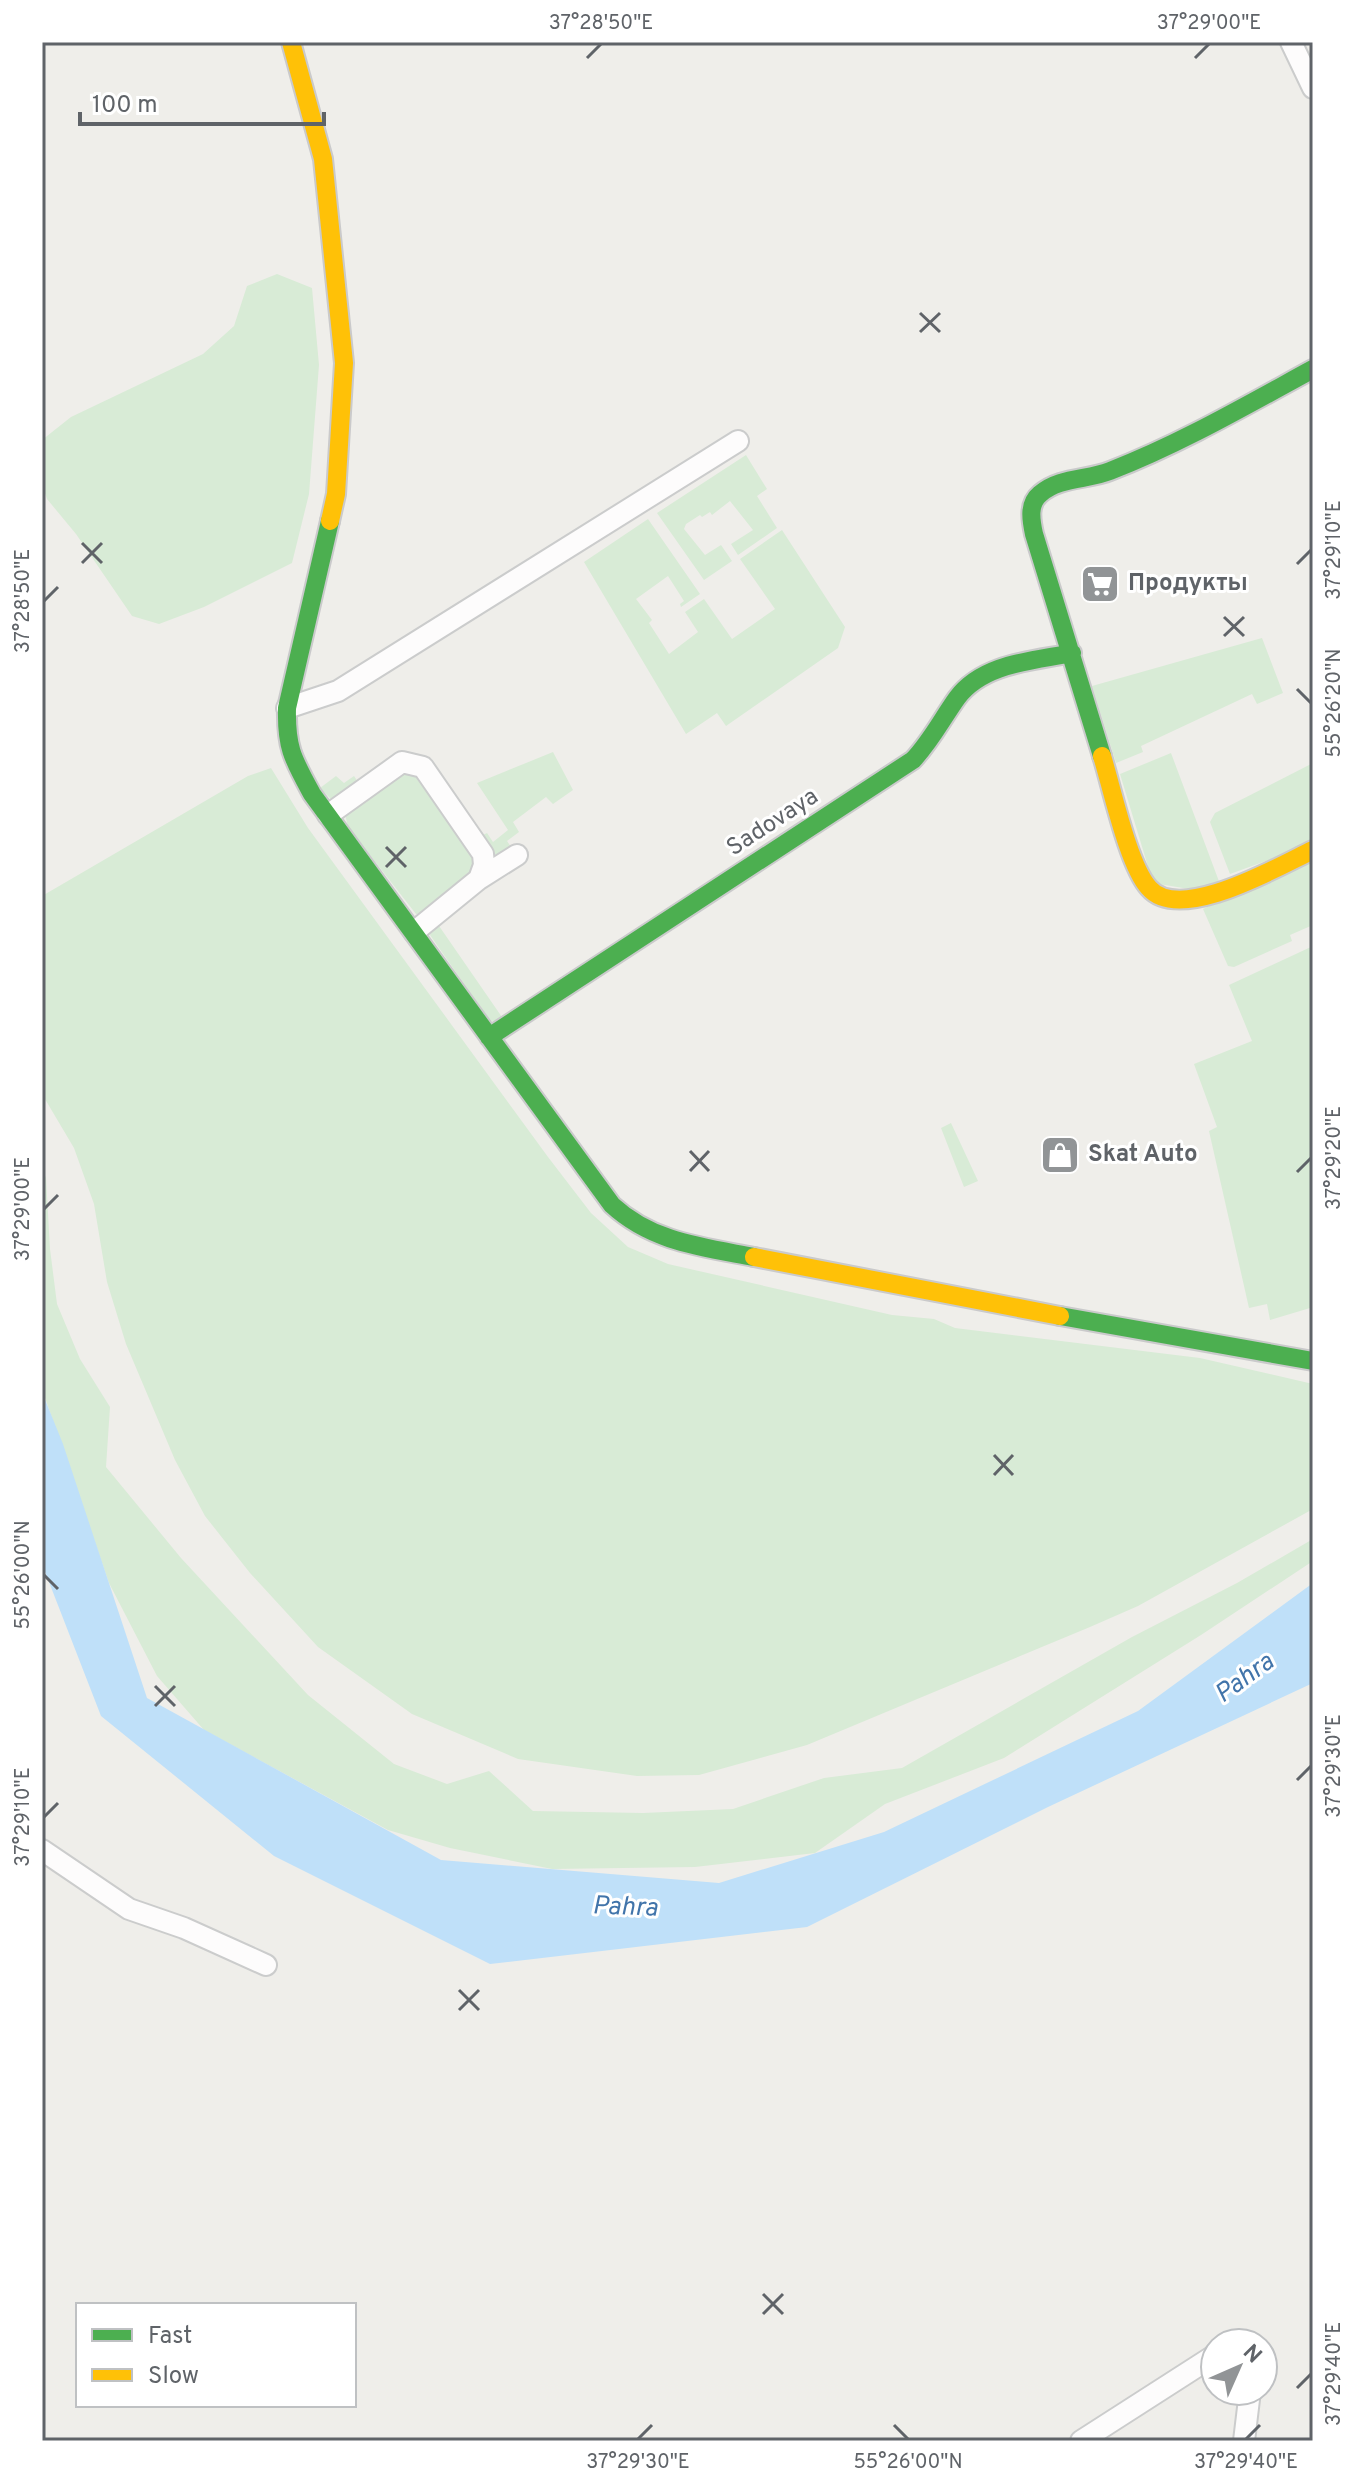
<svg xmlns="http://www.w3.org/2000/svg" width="1355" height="2483" font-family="Overpass,sans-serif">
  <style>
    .green { fill: #d8ebd6 }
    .water { fill: #bfe0f9 }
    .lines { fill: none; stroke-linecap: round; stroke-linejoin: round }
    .street-casing { stroke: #cbcccc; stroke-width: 24 }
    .fast-casing { stroke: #cacacb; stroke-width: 22 }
    .slow-casing { stroke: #cacacb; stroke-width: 22 }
    .street { stroke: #fdfcfc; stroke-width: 20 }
    .fast { stroke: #4caf50; stroke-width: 18 }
    .slow { stroke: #ffc107; stroke-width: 18 }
    .ticks { fill: none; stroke: #5f6368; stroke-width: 3 }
    .labels { text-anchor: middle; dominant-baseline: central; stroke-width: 6; stroke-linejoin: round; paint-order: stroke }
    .poi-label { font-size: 24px; font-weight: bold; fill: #5f6368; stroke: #fff; text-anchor: start }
    .street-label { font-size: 24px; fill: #5f6368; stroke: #fff }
    .water-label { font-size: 26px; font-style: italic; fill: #4174aa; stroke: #fff }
    .neatline { fill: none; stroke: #5f6368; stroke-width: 3 }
    .ticks-label { font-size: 20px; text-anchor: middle; fill: #5f6368 }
  </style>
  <rect width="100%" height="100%" fill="#efeeea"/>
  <path class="green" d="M 277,274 L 312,288 L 319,365 L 309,494 L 292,563 L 204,607 L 159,624 L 132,616 L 76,534 L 47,499 L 42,485 L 42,440 L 71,417 L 203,354 L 234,326 L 247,286 Z
    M 746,455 L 767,489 L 757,496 L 777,528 L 738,555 L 731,544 L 753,530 L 730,501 L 712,515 L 710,512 L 702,517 L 700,515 L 686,524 L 684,529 L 705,555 L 721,545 L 732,561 L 704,580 L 657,513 Z
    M 648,519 L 700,594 L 681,607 L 680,604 L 684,601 L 668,576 L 636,599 L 652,620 L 649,623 L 669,654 L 698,632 L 685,612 L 704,599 L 732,639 L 775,609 L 740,559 L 782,530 L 845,627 L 838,648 L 726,726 L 717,713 L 686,734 L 584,562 Z
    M 1262,638 L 1283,693 L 1257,704 L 1252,694 L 1141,746 L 1143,752 L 1116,763 L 1092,686 Z
    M 553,752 L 573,790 L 553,804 L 546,797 L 513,822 L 519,832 L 507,841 L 513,850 L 499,860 L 483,835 L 487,833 L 493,842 L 508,830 L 477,783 Z
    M 1171,753 L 1220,884 L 1195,890 L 1153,883 L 1120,774 Z
    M 411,763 L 484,865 L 426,913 L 416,914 L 348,827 L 345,814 Z
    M 1313,763 L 1313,844 L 1230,874 L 1210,822 L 1215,813 Z
    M 271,768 L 308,828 L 548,1157 L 591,1213 L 628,1247 L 668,1264 L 892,1315 L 934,1319 L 955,1328 L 1200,1358 L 1313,1384 L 1313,1509 L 1138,1606 L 1090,1627 L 807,1745 L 699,1775 L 637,1776 L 518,1759 L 412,1714 L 318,1647 L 250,1573 L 205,1516 L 175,1460 L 126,1344 L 107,1282 L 94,1204 L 74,1148 L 42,1094 L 42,896 L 248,776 Z
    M 336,776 L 344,783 L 354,776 L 360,785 L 332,800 L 320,788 Z
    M 1313,857 L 1313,925 L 1290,935 L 1292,941 L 1234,967 L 1228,966 L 1203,909 Z
    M 437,923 L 504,1020 L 490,1021 L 430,935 L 432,928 Z
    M 1313,946 L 1313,1303 L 1310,1308 L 1270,1320 L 1267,1304 L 1249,1308 L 1209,1131 L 1217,1127 L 1194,1064 L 1252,1041 L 1229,985 Z
    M 951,1123 L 978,1181 L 964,1187 L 941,1128 Z
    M 42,1167 L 46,1178 L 50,1249 L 57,1304 L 80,1359 L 110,1407 L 106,1467 L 181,1558 L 308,1695 L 394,1764 L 447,1784 L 489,1771 L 533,1811 L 643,1813 L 733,1809 L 824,1778 L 902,1768 L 1132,1637 L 1237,1583 L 1313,1539 L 1313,1561 L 1201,1635 L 1004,1758 L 885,1804 L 815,1853 L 695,1867 L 552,1869 L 450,1848 L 388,1830 L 204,1730 L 157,1676 L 109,1583 L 42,1389 Z"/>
  <path class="water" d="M 42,1392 L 63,1444 L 147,1698 L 441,1860 L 719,1883 L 884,1832 L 1138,1711 L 1313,1583 L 1313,1683 L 1048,1807 L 807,1927 L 490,1964 L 274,1856 L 101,1716 L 42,1564 Z"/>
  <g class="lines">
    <g class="street-casing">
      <path id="street" d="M 1291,42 L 1313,88
        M 287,708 L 338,691 L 738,441
        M 328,815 L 402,762 L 423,767 L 483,854 L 484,865 L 479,879
        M 414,932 L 479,879 L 517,855
        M 42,1850 L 129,1909 L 184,1928 L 266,1965
        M 1081,2441 L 1215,2355
        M 1244,2441 L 1250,2391"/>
    </g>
    <g class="fast-casing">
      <path id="fast" d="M 330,521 L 287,708 C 286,748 293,759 312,794 L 612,1205 C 652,1242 702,1247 754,1257
        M 1102,756 L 1034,534 C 1031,520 1028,504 1040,494 C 1059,477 1088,480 1110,471 C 1180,444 1247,405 1313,369
        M 489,1037 L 913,760 C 931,741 942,719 957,698 C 983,663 1033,661 1072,653
        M 1060,1316 L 1313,1361"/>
    </g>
    <g class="slow-casing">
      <path id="slow" d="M 291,42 L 323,159 L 344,363 L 336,494 L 330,521
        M 1102,756 C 1112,788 1128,865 1149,888 C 1180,924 1279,866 1313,850
        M 754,1257 L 1060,1316"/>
    </g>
    <use href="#street" class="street"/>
    <use href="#fast" class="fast"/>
    <use href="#slow" class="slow"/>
  </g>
  <path class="ticks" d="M 587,58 L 601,44M 1195,58 L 1209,44M 920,313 L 940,332M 920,332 L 940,313M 82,543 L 102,563M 82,563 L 102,543M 1297,564 L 1311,550M 44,601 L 58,587M 1224,617 L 1244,636M 1224,636 L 1244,617M 1297,689 L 1311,703M 386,847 L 406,867M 386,867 L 406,847M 690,1151 L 709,1171M 690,1171 L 709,1151M 1297,1172 L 1311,1158M 44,1209 L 58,1195M 994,1455 L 1013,1475M 994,1475 L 1013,1455M 44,1575 L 58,1589M 155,1686 L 175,1706M 155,1706 L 175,1686M 1297,1780 L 1311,1766M 44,1817 L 58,1803M 459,1990 L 479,2010M 459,2010 L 479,1990M 763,2294 L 783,2314M 763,2314 L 783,2294M 1297,2388 L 1311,2374M 894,2425 L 908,2439M 638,2439 L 652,2425M 1246,2439 L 1260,2425"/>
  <defs>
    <g id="supermarket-square" transform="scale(2)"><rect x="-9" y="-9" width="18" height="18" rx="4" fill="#919496" stroke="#fff"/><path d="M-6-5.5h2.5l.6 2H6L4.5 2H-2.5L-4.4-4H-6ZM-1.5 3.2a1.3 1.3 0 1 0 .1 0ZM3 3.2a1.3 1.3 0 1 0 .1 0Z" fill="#fff"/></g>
    <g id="shop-square" transform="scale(2)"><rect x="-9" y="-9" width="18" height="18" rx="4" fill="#919496" stroke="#fff"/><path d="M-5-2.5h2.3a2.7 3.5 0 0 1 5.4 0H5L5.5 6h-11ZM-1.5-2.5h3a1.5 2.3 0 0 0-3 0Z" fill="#fff"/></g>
  </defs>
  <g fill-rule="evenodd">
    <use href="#supermarket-square" x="1100" y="584"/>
    <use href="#shop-square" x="1060" y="1155"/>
  </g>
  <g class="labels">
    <g class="poi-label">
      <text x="1128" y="584">Продукты</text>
      <text x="1088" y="1155">Skat Auto</text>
    </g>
    <g class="street-label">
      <text transform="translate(773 823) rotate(-33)">Sadovaya</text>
    </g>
    <g class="water-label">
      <text transform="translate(1245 1679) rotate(-36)">Pahra</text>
      <text transform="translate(625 1908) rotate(2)">Pahra</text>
    </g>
  </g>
  <rect width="1355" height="2483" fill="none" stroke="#ffffff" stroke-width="88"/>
  <rect x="76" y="2303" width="280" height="104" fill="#ffffff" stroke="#bfc1c3" stroke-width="2"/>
  <rect x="92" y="2329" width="40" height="12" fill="#4caf50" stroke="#bfc1c3" stroke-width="2"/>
  <text x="148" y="2343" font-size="24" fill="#5f6368">Fast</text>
  <rect x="92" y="2369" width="40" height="12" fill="#ffc107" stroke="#bfc1c3" stroke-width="2"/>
  <text x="148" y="2383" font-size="24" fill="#5f6368">Slow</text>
  <g transform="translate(1239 2367) rotate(45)"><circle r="38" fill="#ffffff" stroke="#bfc1c3" stroke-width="2"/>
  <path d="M0-6L14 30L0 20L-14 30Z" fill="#919496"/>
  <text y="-12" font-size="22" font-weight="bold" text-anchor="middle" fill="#5f6368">N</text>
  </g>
  <path d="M80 112v12h244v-12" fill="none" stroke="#5f6368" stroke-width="4"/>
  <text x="92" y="112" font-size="24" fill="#5f6368" stroke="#ffffff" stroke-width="6" paint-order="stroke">100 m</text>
  <rect x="44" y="44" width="1267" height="2395" class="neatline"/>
  <g class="ticks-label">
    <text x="601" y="29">37°28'50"E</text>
    <text x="1209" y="29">37°29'00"E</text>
    <text transform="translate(1333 550) rotate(-90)" y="7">37°29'10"E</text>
    <text transform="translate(22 601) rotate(-90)" y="7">37°28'50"E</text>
    <text transform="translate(1333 703) rotate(-90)" y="7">55°26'20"N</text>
    <text transform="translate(1333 1158) rotate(-90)" y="7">37°29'20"E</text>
    <text transform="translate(22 1209) rotate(-90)" y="7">37°29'00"E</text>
    <text transform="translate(22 1575) rotate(-90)" y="7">55°26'00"N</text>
    <text transform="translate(1333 1766) rotate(-90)" y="7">37°29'30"E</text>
    <text transform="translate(22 1817) rotate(-90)" y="7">37°29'10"E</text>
    <text transform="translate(1333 2374) rotate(-90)" y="7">37°29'40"E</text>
    <text x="638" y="2468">37°29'30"E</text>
    <text x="908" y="2468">55°26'00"N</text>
    <text x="1246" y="2468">37°29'40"E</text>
  </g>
</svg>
